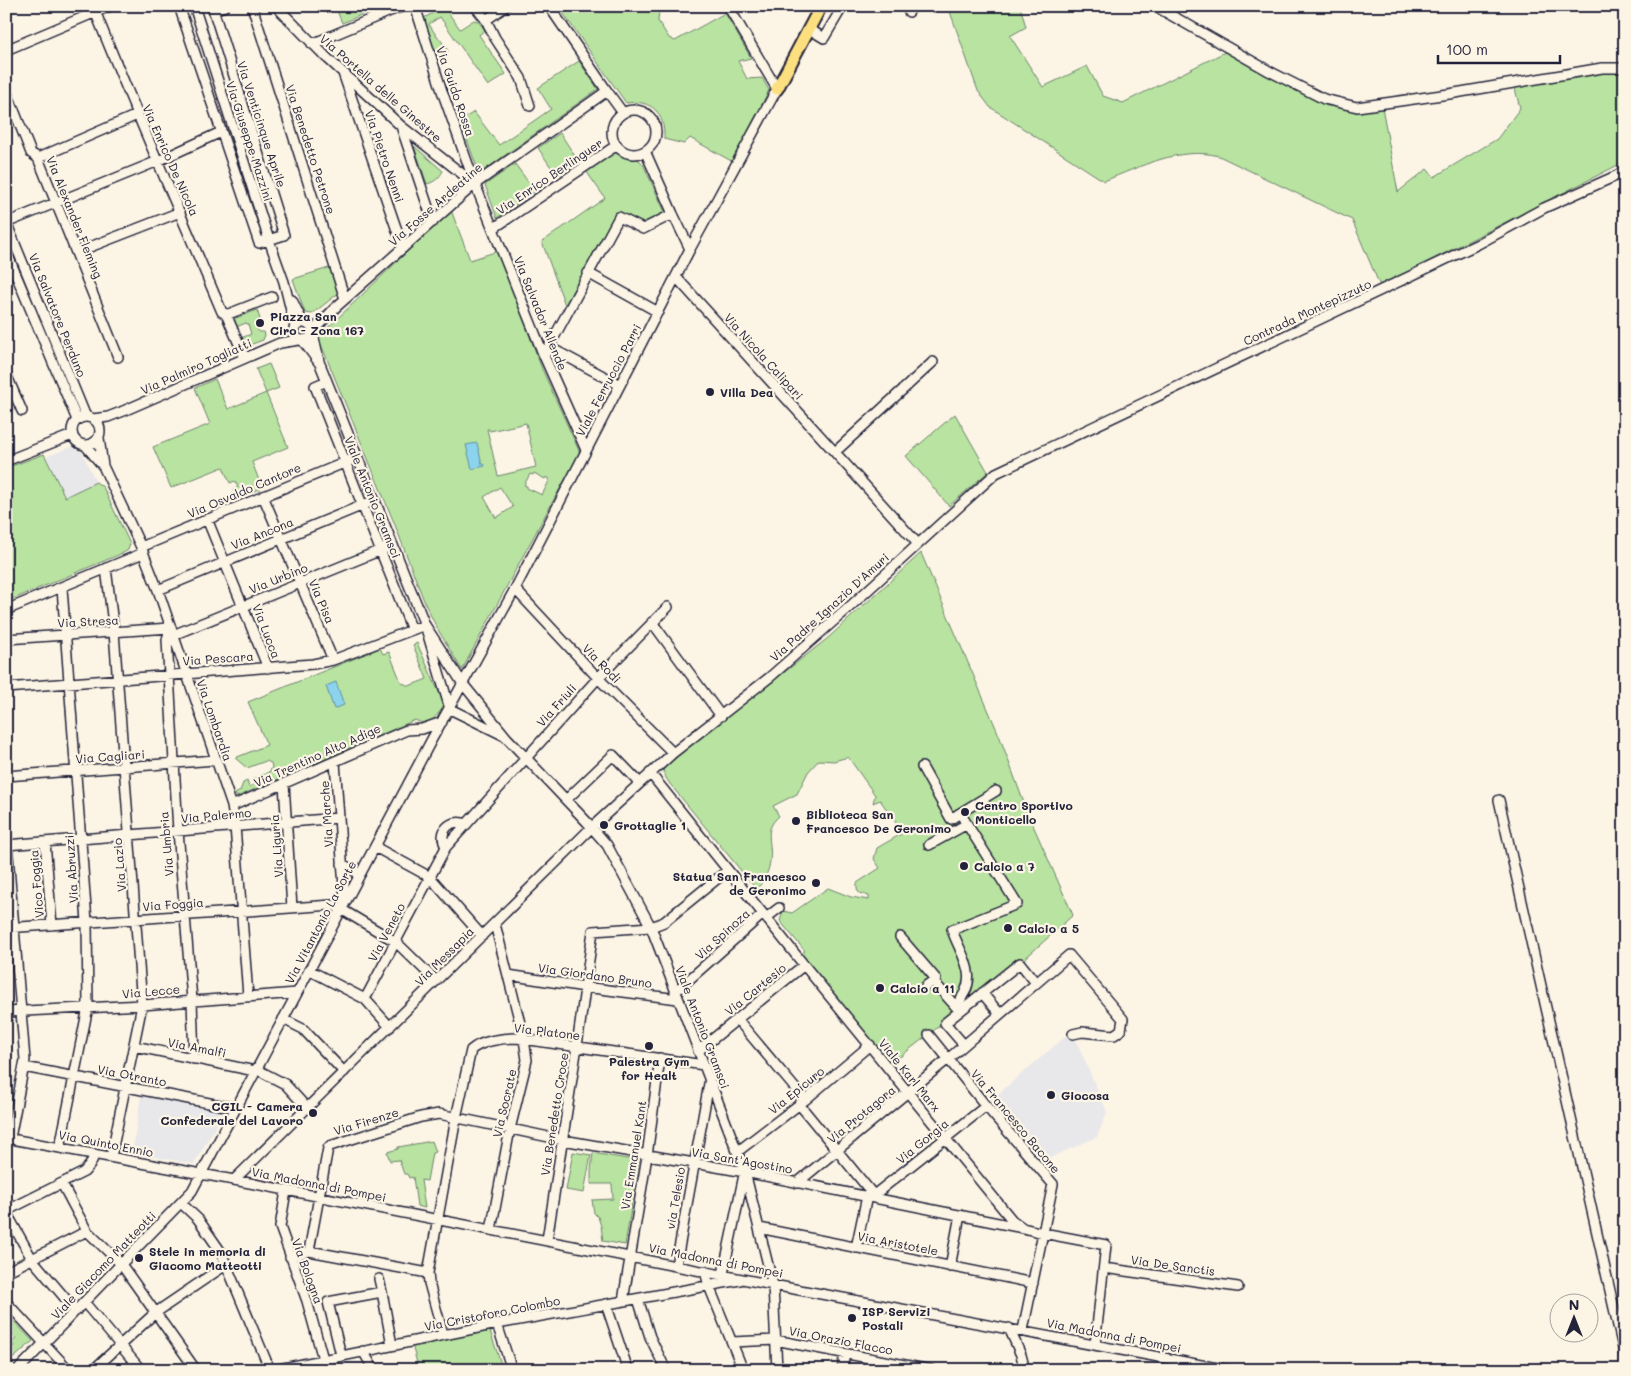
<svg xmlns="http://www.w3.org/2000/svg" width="1631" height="1376" font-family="Mali,sans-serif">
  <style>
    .built { fill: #e8e7ea }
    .green { fill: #b8e3a0; stroke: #6d826e; fill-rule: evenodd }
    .water { fill: #8cd4ed; stroke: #628da6 }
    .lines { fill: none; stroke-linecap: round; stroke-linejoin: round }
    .minor-casing { stroke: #22223b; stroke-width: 12 }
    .major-casing { stroke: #22223b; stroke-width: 15 }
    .minor { stroke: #fcf5e5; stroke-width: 9 }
    .major { stroke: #fce080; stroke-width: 11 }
    .poi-dot { fill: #22223b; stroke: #fcf5e5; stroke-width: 2 }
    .labels { text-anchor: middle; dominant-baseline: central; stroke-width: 4.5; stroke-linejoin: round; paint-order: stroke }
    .street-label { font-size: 12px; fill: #22223b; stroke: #fcf5e5 }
    .poi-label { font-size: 12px; font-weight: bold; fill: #22223b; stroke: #fcf5e5; text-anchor: start }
  </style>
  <rect width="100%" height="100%" fill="#fcf5e5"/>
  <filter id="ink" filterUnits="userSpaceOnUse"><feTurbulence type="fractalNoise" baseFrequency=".02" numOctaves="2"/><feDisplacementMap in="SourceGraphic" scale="10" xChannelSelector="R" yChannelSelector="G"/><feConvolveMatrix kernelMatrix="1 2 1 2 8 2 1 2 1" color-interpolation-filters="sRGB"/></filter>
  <g filter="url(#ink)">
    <path class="built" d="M 71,447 L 82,452 L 96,482 L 65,497 L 46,457 Z
      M 1072,1031 L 1107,1112 L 1097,1137 L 1043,1161 L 991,1100 Z
      M 141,1096 L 219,1111 L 217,1124 L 194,1164 L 132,1153 Z"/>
    <path class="green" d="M 335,6 L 382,6 L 342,23 Z
      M 558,6 L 667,6 L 659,11 L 658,21 L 669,38 L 675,41 L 725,13 L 751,58 L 738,61 L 747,79 L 762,78 L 769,90 L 733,162 L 690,138 L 684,144 L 664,139 C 665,113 652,99 626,103 Z
      M 948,6 L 1020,6 L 1026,27 L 1010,36 L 1043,87 L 1087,66 L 1103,96 L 1123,103 L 1225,52 L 1327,106 L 1382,107 L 1398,192 L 1427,169 L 1434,177 L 1497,139 L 1520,108 L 1514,85 L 1619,70 L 1625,74 L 1625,159 L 1618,165 L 1380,286 L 1352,220 L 1219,156 C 1179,146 1140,167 1104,181 L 990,107 L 978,91 Z
      M 444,7 L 460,29 L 474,20 L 478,21 L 485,30 L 479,35 L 506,74 L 488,86 L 440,17 L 429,24 L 437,37 L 440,39 L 448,51 L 438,59 L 422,19 Z
      M 579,61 L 598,89 L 483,171 L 478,170 L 460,121 L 474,112 L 499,145 L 551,109 L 538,88 Z
      M 560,133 L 579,162 L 557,176 L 538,148 Z
      M 414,146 L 443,171 C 439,178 435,182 427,184 Z
      M 614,152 L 629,159 L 638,159 L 643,164 L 665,212 L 640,224 L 616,212 L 565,305 L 542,242 L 605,198 L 586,171 Z
      M 515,164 L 535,191 L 497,218 L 485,185 Z
      M 451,210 L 470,260 L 498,251 L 542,369 L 580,453 C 539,524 501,598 462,670 L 437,628 L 426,606 L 395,525 L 318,337 ZM 526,423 L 536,467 L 498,476 L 487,429 L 489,429 L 490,431 ZM 534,473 L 545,479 L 546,477 L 549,478 L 549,481 L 542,495 L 527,488 L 527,486 L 524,485 L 530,474 L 533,475 ZM 500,487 L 513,507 L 496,518 L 484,497 Z
      M 332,267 L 340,292 L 312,314 L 305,313 L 293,279 Z
      M 257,310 L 260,319 L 256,322 L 256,327 L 259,332 L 264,332 L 265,335 L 263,340 L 244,347 L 241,338 L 251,334 L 248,324 L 246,323 L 236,327 L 233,319 Z
      M 269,364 L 279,388 L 266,393 L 288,447 L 252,462 L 262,488 L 237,498 L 233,490 L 238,487 L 235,481 L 230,483 L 223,467 L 171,488 L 153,447 L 210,424 L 195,388 L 215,379 L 228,409 L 266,393 L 256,369 Z
      M 955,414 L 988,472 L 949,506 L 906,456 Z
      M 44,454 L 65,497 L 96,482 L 103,487 L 130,544 L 128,550 L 123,553 L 6,602 L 6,468 Z
      M 921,553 L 999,735 L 1028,814 L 1073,915 L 1020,963 L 887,1067 L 797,957 L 805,951 L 780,921 L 783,911 L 792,913 L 828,888 L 851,897 L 869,900 L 869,896 L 859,893 L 857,889 L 857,883 L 880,868 L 874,859 L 877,848 L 903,833 L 880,800 L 873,803 L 875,795 L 848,757 L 834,761 L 819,760 L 808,772 L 797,794 L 773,806 L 779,816 C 762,831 773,842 770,861 C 769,871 764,883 756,889 L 670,784 L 666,778 L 663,770 L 668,764 L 828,638 Z
      M 417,643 L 445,706 C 434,717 431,728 415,720 L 237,797 L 235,794 L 240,791 L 243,783 L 247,781 L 249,787 L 255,784 L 253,779 L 269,772 L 272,767 L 271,763 L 266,761 L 247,768 L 235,758 L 267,745 L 248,702 L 380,648 L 383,654 L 389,652 L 401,682 L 409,686 L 427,679 L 413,645 Z
      M 432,1141 L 436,1152 L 432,1153 L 427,1181 L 421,1180 L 425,1208 L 417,1206 L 413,1177 L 409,1178 L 407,1174 L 404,1174 L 399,1160 L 390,1161 L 387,1152 L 398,1149 L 398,1147 Z
      M 573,1152 L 591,1155 L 584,1193 L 566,1190 Z
      M 593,1153 L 639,1161 L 625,1245 L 603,1241 L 601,1226 L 598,1217 L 594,1213 L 592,1200 L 613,1199 L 612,1184 L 591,1184 L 591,1170 Z
      M 6,1313 L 33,1341 L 6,1365 L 6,1354 L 14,1346 L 12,1343 L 16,1338 L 6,1330 Z
      M 490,1331 L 503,1370 L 419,1370 L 412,1345 Z"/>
    <path class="water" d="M 477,443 L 482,464 L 484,464 L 485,466 L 472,469 L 466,445 Z
      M 336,682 L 344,705 L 334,709 L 326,686 Z"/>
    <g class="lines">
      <g class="minor-casing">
        <path id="minor" d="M 93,6 C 134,109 179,210 222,312 L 226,314 L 245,358
          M 179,6 L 259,243 L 284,235 L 212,6
          M 194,6 L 269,240 L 284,282 L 295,327
          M 252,6 L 345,299
          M 276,6 L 325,56 L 401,126 L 475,184
          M 415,6 L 442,91 L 475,184 L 544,356 L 586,450
          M 475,6 L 486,20 L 495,38 L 521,78 L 530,106
          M 549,6 L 607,91 L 623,113
          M 907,6 L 909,12
          M 1155,6 L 1269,71 L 1324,99 L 1357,107 L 1449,94 L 1602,68 L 1625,68
          M 213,10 L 225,6
          M 486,20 L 506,6
          M 809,29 L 824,38 L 843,6
          M 312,44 L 395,9 L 407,6
          M 6,50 L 110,6
          M 343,73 L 403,248
          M 6,90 L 31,153 L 38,158 L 118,357
          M612 132a22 22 0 1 1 44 0a22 22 0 1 1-44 0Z
          M 401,126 L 433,222
          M 645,151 L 673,214 L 690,249
          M 38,158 L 137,115
          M 6,222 L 86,417
          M 6,223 L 158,161 L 221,132
          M 494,228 L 617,145
          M 6,251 L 77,420
          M 77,252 L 180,212
          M 588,273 L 658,312
          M 676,277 L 918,544
          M 292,300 L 303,323
          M 226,315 L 272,297
          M 312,332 L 335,308 L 475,184 L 607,91
          M 312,334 L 309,339 L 301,340 L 296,338 L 294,329 C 299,321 308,321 312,329 L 319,361
          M 303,341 L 320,364 L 425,625 L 450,709 L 505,736
          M 549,347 L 620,385
          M 544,356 L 619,217 L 643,229 L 673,214
          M 6,374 L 22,411
          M 327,381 L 315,386 L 412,630
          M72 431a14 14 0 1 1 28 0a14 14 0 1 1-28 0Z
          M 93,419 L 108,417 L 121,412 L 280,343 L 299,340
          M 99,438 L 103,466 L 141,547 L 158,590 L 232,806 L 235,826 L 248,996
          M 86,446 L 103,466
          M 835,452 L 933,362
          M 6,461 L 72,435
          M 263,496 L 333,660
          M 207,519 L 268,668
          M 141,547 L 351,460
          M 106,568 L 114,632 L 142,1005 L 111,1157
          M 515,589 L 598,678 L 673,753
          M 158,590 L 368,503
          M 6,610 L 143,553
          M 652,622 L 721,716
          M 425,625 L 463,684 L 507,738 L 587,822 L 607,845 L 651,927 L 745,1172 L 773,1285 L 777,1370
          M 173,635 L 386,548
          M 6,639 L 170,628 L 167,640 L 178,831 L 192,1000 L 194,1059
          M 6,688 L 313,664 L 333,660 L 425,625
          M 335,762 L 345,901
          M 922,767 L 951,819 L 960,813 L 1017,904 L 952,930 C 962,958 982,978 955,1006
          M 650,773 L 804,965 L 1012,1220 L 1023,1228 L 1043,1233 L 1106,1245 L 1095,1345
          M 6,776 L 215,760
          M 284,784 L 292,908
          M 566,800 L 613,755 L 640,783
          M 1499,800 L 1625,1357
          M 232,806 L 402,732 L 407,730 L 422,729 L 442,722
          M 960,813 L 996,791
          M 6,831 L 25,1060 L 10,1138
          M 45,842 L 52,925
          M 6,845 L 339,818
          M 929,845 L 967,824
          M 375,847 L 430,877 L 482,936
          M 446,847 C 437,831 450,818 467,824
          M 342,864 L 360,874
          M 766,918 L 779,908
          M 6,928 L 332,905 L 341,909 L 396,942 L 436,981
          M 900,937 L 936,979 L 933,981
          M 309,970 L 365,999 L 390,1027
          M 508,975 L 585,987 L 678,999
          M 926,986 L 933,981 L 958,1009
          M 675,992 L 763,914
          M 982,993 L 1000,1014
          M 365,999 L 446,847 L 598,678 L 668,607
          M 6,1012 L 142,1005 L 297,993
          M 283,1019 L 303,1029 L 344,1072
          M 737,1019 L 805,1100
          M 929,1035 L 986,1106 L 1053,1184 L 1023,1330
          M 964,1045 L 945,1023 L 1020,963 L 1036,983
          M 134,1046 L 255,1071
          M 698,1051 L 804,965
          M 24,1067 L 235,1108
          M 256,1069 L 285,1084 L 307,1108
          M 799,1104 L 876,1198
          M 6,1138 L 234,1180 L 773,1285 L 1228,1370
          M 60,1147 L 88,1007 L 87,922 L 62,588
          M 737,1152 L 805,1100 L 870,1045
          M 234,1180 L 592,827 L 673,753 L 770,677 L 845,611 L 996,473 L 1478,244 L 1544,208 L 1618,175 L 1625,169
          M 797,1183 L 948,1059 L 1069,955 L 1123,1019 L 1121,1030 L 1114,1035 L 1082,1032 L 1073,1034
          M 62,1184 L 87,1231 L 121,1264 L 196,1370
          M 286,1191 L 280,1227 L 307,1301 L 323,1359
          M 874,1195 L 986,1106
          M 181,1203 L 198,1219 L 221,1252 L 270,1370
          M 6,1211 L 84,1172 L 90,1165 L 95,1154
          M 6,1212 L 32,1259 L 76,1311
          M 759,1228 L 1033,1283
          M 491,1230 L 510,1129 L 527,1060 L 524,1039 L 495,924
          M 547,1240 L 577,1046 L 593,931 L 651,927 L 664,922 L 728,870
          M 856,1248 L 867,1196
          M 290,1257 L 309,1251
          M 676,1265 L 710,1078
          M 950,1267 L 960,1215
          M 1104,1268 L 1238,1287
          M 705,1271 L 709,1286 L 743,1370
          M 6,1272 L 87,1231
          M 428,1273 L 309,1251 L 328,1148 L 330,1146 L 421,1117 L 439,1114 L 563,1140 L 745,1172 L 1023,1228
          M 723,1274 L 744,1175
          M 379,1279 L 382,1292
          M 638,1299 L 650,1337 L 666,1370
          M 623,1301 L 647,1156 L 660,1058
          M 6,1302 L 69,1370
          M 84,1302 L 141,1370
          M 606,1304 L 628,1370
          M 497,1324 L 512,1370
          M 1009,1328 L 1021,1355 L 1025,1370
          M 443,1334 L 429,1283 L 428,1273 L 456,1118 L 471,1050 C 481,1041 502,1038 516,1038 L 704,1065
          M 732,1342 L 775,1340 L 931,1370
          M 363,1351 L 374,1370
          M 341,1355 L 328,1302 L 382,1292 L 392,1345
          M 18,1370 L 192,1191 L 432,739 L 515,589 L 690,249 L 777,89 L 728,6
          M 93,1370 L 155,1313 L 227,1264
          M 274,1370 L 497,1324 L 740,1280
          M 842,1370 L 845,1354"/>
      </g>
      <g class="major-casing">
        <path id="major" d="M 777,89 L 821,6"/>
      </g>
      <use href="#minor" class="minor"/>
      <use href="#major" class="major"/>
    </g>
  </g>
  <g class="poi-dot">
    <circle cx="260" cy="323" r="5"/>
    <circle cx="710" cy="392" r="5"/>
    <circle cx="965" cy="812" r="5"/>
    <circle cx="796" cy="821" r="5"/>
    <circle cx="604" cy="825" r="5"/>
    <circle cx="964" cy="866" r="5"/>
    <circle cx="816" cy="883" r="5"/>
    <circle cx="1008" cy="928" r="5"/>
    <circle cx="880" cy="988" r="5"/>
    <circle cx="649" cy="1046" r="5"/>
    <circle cx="1051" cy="1095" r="5"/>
    <circle cx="313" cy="1113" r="5"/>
    <circle cx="139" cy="1258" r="5"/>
    <circle cx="852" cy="1318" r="5"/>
  </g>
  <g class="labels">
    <g class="street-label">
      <text transform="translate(381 88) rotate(41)">Via Portella delle Ginestre</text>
      <text transform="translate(456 91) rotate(71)">Via Guido Rossa</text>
      <text transform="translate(262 124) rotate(72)">Via Venticinque Aprile</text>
      <text transform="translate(250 141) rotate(72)">Via Giuseppe Mazzini</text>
      <text transform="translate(311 149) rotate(72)">Via Benedetto Petrone</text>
      <text transform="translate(385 156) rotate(71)">Via Pietro Nenni</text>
      <text transform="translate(171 160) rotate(66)">Via Enrico De Nicola</text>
      <text transform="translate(549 176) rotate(-34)">Via Enrico Berlinguer</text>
      <text transform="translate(435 204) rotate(-41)">Via Fosse Ardeatine</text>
      <text transform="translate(75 217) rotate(68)">Via Alexander Fleming</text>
      <text transform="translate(1307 312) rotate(-25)">Contrada Montepizzuto</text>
      <text transform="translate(541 313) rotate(68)">Via Salvador Allende</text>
      <text transform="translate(58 315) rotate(68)">Via Salvatore Perduno</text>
      <text transform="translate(764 356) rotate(48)">Via Nicola Calipari</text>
      <text transform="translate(196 366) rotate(-24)">Via Palmiro Togliatti</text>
      <text transform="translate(608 380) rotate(-62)">Viale Ferruccio Parri</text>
      <text transform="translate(244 490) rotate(-23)">Via Osvaldo Cantore</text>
      <text transform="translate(373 497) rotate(68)">Viale Antonio Gramsci</text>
      <text transform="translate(262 533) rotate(-22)">Via Ancona</text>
      <text transform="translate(278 578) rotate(-22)">Via Urbino</text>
      <text transform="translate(322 601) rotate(67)">Via Pisa</text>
      <text transform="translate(829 607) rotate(-42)">Via Padre Ignazio D'Amuri</text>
      <text transform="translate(88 621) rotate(-3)">Via Stresa</text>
      <text transform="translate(267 631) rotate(69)">Via Lucca</text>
      <text transform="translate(218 658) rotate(-4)">Via Pescara</text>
      <text transform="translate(602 663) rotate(46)">Via Rodi</text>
      <text transform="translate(556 705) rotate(-48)">Via Friuli</text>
      <text transform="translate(215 720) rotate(71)">Via Lombardia</text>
      <text transform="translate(317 755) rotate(-24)">Via Trentino Alto Adige</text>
      <text transform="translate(110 756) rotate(-4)">Via Cagliari</text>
      <text transform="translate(326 814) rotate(-94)">Via Marche</text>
      <text transform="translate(216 815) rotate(-5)">Via Palermo</text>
      <text transform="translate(166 844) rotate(-95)">Via Umbria</text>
      <text transform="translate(276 846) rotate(-94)">Via Liguria</text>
      <text transform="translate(119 865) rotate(-95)">Via Lazio</text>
      <text transform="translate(71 869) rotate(-94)">Via Abruzzi</text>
      <text transform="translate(36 884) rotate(-95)">Vico Foggia</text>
      <text transform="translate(173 904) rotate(-4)">Via Foggia</text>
      <text transform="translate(320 922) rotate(-62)">Via Vitantonio La Sorte</text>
      <text transform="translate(386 932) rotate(-62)">Via Veneto</text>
      <text transform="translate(722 934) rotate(-42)">Via Spinoza</text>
      <text transform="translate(444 956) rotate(-45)">Via Messapia</text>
      <text transform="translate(595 975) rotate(8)">Via Giordano Bruno</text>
      <text transform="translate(755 989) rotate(-39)">Via Cartesio</text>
      <text transform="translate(151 991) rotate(-5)">Via Lecce</text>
      <text transform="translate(703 1027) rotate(69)">Viale Antonio Gramsci</text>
      <text transform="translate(547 1031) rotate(7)">Via Platone</text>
      <text transform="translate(197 1047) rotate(11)">Via Amalfi</text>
      <text transform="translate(132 1075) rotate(11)">Via Otranto</text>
      <text transform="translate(910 1075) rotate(51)">Viale Karl Marx</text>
      <text transform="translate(796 1090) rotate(-39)">Via Epicuro</text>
      <text transform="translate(504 1103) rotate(-77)">Via Socrate</text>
      <text transform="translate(554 1114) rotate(-81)">Via Benedetto Croce</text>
      <text transform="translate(861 1114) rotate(-39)">Via Protagora</text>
      <text transform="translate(366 1121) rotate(-17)">Via Firenze</text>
      <text transform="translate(1016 1121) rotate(50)">Via Francesco Bacone</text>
      <text transform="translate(922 1141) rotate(-39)">Via Gorgia</text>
      <text transform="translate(106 1143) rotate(11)">Via Quinto Ennio</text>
      <text transform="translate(633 1155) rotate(-81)">Via Emmanuel Kant</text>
      <text transform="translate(742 1160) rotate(10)">Via Sant'Agostino</text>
      <text transform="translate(319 1184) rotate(11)">Via Madonna di Pompei</text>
      <text transform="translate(675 1198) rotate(-80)">via Telesio</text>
      <text transform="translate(898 1243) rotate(11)">Via Aristotele</text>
      <text transform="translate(716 1260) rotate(11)">Via Madonna di Pompei</text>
      <text transform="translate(103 1265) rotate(-46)">Viale Giacomo Matteotti</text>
      <text transform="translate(1173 1265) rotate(8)">Via De Sanctis</text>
      <text transform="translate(308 1271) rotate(70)">Via Bologna</text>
      <text transform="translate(492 1313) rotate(-11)">Via Cristoforo Colombo</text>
      <text transform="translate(1114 1335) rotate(11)">Via Madonna di Pompei</text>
      <text transform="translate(841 1340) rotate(11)">Via Orazio Flacco</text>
    </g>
    <g class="poi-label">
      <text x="270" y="316">Piazza San<tspan x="270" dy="14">Ciro - Zona 167</tspan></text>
      <text x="720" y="392">Villa Dea</text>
      <text x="975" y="805">Centro Sportivo<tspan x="975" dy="14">Monticello</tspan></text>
      <text x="806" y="814">Biblioteca San<tspan x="806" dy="14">Francesco De Geronimo</tspan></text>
      <text x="614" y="825">Grottaglie 1</text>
      <text x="974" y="866">Calcio a 7</text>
      <text x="806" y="876" text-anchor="end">Statua San Francesco<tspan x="806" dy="14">de Geronimo</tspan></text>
      <text x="1018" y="928">Calcio a 5</text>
      <text x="890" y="988">Calcio a 11</text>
      <text x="649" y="1061" text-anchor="middle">Palestra Gym<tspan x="649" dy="14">for Healt</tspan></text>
      <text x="1061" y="1095">Giocosa</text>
      <text x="303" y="1106" text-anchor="end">CGIL - Camera<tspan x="303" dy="14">Confederale del Lavoro</tspan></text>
      <text x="149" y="1251">Stele in memoria di<tspan x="149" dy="14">Giacomo Matteotti</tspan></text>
      <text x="862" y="1311">ISP Servizi<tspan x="862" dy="14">Postali</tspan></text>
    </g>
  </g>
  <rect width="1631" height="1376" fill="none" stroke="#fcf5e5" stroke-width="25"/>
  <rect x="12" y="12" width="1606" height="1351" fill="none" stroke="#22223b" stroke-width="2" filter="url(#ink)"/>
  <g transform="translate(1574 1318)"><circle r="24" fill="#fcf5e5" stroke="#a5a1a1"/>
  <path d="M0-4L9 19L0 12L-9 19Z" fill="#22223b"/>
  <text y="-8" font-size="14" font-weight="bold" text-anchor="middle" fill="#22223b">N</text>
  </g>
  <path d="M1438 55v8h122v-8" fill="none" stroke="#22223b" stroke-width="2.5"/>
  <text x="1446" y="55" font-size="15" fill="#22223b" stroke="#fcf5e5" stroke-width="4" paint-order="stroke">100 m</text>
</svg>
